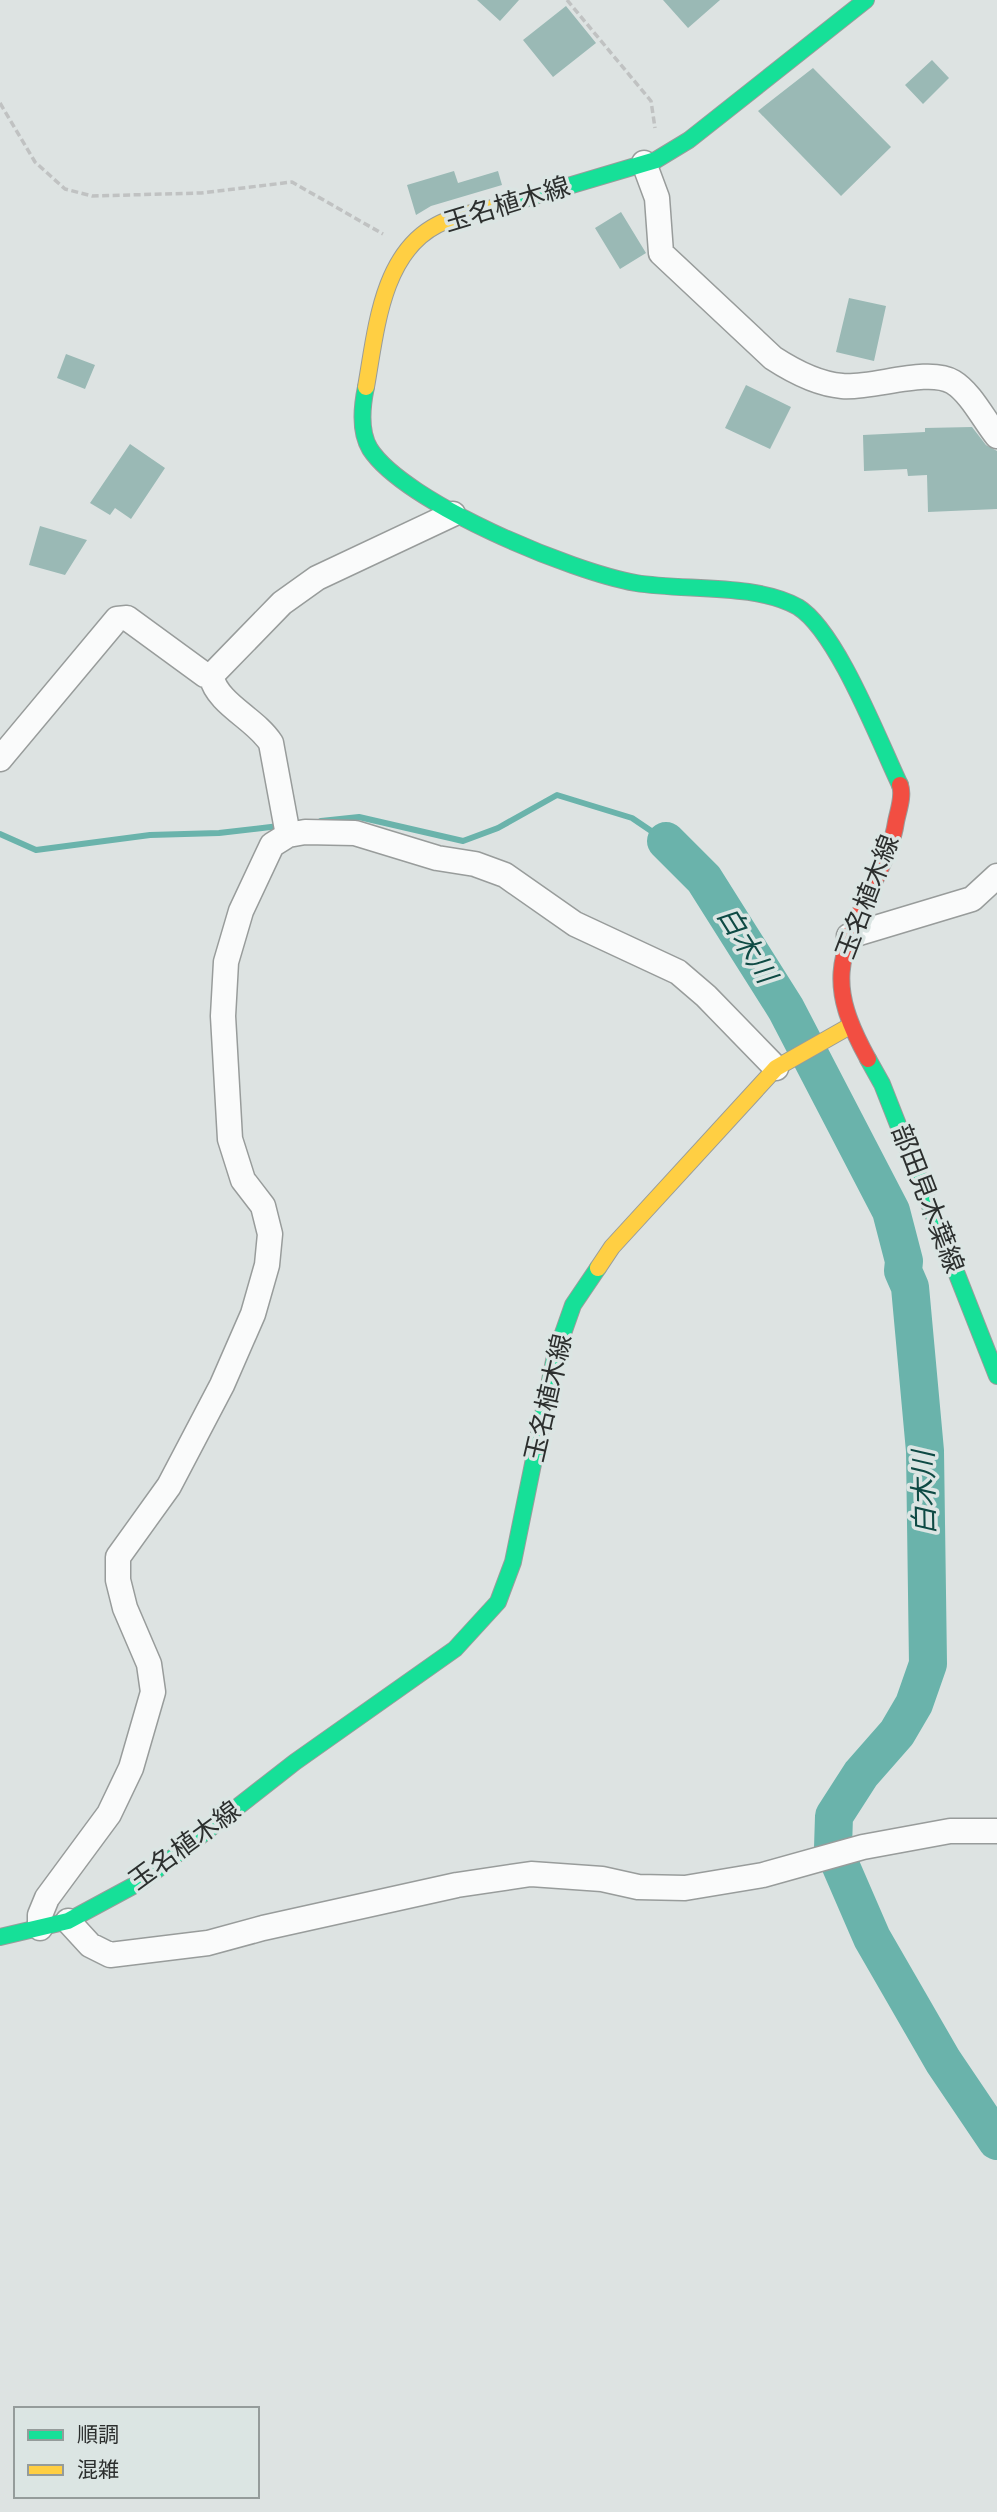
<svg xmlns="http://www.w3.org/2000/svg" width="997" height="2512" font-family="Spectral,'Noto Sans JP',serif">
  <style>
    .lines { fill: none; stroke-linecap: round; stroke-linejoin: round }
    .stream { stroke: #6ab3ab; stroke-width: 6 }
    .river { stroke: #6ab3ab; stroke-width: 38 }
    .building { fill: #9ab9b5 }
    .street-casing { stroke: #989c9b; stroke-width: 27 }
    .fast-casing { stroke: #989c9b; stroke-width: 18 }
    .slow-casing { stroke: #989c9b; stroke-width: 18 }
    .jam-casing { stroke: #989c9b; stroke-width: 18 }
    .path { stroke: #c0c2c2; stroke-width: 3.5; stroke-dasharray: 7 3.5; stroke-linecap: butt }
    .street { stroke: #fafbfb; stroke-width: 24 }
    .fast { stroke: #16e098; stroke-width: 16 }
    .slow { stroke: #ffcf43; stroke-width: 16 }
    .jam { stroke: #f24e42; stroke-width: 16 }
    .labels { text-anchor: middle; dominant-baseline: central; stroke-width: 7; stroke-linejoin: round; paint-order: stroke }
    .street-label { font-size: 26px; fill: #2c2f2e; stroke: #dbe5e3 }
    .water-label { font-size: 28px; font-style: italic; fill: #0e4a44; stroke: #dbe5e3 }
  </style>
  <rect width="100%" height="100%" fill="#dde3e2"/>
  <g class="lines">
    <path class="stream" d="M 321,821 L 359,817 L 463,841 L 498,828 L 557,795 L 632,818 L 666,841
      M 0,834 L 36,850 L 150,835 L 219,833 L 279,826"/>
    <path class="river" d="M 666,841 L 704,879 L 786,1009 L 891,1211 L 904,1261 L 903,1271 L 910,1287 L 925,1451 L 928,1664 L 914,1704 L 897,1733 L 861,1774 L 834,1816 L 833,1848 L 872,1938 L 943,2061 L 997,2141"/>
  </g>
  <path class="building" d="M 477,0 L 519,0 L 500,21 Z
    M 663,0 L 720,0 L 688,28 Z
    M 566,6 L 596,43 L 553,77 L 523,40 Z
    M 932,60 L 949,78 L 923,104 L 905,85 Z
    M 813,68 L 891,147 L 841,196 L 758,111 Z
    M 454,171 L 458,183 L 498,171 L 502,185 L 431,206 L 416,215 L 407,185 Z
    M 621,212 L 646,253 L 620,269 L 595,228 Z
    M 849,298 L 886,306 L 874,361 L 836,352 Z
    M 66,354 L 95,365 L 85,389 L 57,378 Z
    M 746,385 L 791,407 L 770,449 L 725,428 Z
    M 972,427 L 986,445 L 997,451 L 997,509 L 928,512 L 927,475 L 908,476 L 907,469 L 864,471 L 863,435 L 925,432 L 925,428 Z
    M 130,444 L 165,468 L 131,519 L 115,508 L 110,515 L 90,503 Z
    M 40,526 L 87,540 L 65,575 L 29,565 Z"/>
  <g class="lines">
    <g class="street-casing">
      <path id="street" d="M 644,163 L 657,198 L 661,253 L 773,358 C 793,371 817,384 842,386 C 872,389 928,367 953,382 C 971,393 984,420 997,436
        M 211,676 C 218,705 255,718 271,743 L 288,835
        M 0,759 L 117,619 L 127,618 L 205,675 L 211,676 L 282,603 L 317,578 L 453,514
        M 849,936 L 972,899 L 997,876
        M 68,1921 L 90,1945 L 110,1955 L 208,1943 L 263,1928 L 457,1885 L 531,1874 L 602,1879 L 638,1887 L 685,1888 L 763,1875 L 863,1847 L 950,1831 L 997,1831
        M 40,1928 L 40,1915 L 47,1898 L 109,1814 L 131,1768 L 153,1692 L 149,1664 L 125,1608 L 118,1580 L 118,1557 L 169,1486 L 222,1385 L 253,1314 L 267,1265 L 270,1234 L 263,1206 L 243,1180 L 230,1139 L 223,1016 L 226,962 L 241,911 L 272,845 L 288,835 L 305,832 L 355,833 L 437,858 L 475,864 L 505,875 L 575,924 L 678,972 L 706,996 L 776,1068"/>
    </g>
    <g class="fast-casing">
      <path id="fast" d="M 504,205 L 656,160 L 689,140 L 866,0
        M 366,387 C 362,406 359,431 370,449 C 405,503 572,572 636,583 C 684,591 756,583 798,607 C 837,631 879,741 900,785
        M 868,1059 L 882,1084 L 997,1376
        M 0,1937 L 68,1921 L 144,1880 L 295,1762 L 455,1649 L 498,1602 L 513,1562 L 555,1356 L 573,1305 L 598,1268"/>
    </g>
    <g class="slow-casing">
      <path id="slow" d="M 366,387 C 376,332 381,254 437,225 C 456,215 483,211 504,205
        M 598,1268 L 612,1247 L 776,1068 L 850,1026"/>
    </g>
    <g class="jam-casing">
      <path id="jam" d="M 868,1059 C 824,979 840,956 876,878 C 885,859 893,842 896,822 C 898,811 904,796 900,785"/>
    </g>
    <path class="path" d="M 567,0 L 651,101 L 655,128
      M 0,103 L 35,162 L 65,189 L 92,196 L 201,193 L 292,182 L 383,234"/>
    <use href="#street" class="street"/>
    <use href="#fast" class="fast"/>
    <use href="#slow" class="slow"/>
    <use href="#jam" class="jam"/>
  </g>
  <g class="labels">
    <g class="street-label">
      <text transform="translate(507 205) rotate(-17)">玉名植木線</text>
      <text transform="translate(868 897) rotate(-69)">玉名植木線</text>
      <text transform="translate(927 1199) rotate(69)">部田見木葉線</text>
      <text transform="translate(549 1398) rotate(-77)">玉名植木線</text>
      <text transform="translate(185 1846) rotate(-36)">玉名植木線</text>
    </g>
    <g class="water-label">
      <text transform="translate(746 945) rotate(58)">白木川</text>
      <text transform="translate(925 1493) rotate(-91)">白木川</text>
    </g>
  </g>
  <rect x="14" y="2407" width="245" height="91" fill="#dbe5e3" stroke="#959c9b" stroke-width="2"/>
  <rect x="28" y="2430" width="35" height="10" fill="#16e098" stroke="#959c9b" stroke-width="2"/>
  <text x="77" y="2442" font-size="21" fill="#2c2f2e">順調</text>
  <rect x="28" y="2465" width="35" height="10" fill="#ffcf43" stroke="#959c9b" stroke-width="2"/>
  <text x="77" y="2477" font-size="21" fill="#2c2f2e">混雑</text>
</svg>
